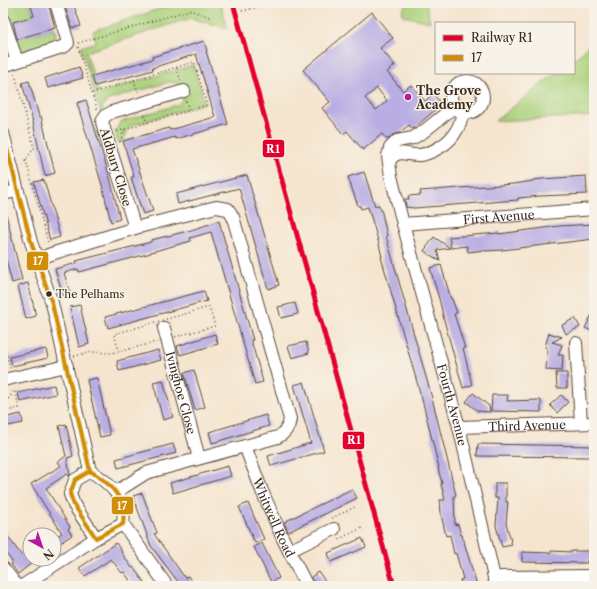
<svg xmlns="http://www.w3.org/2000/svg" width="597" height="589" font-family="'Libre Caslon Text',serif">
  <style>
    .green { fill: #aad17c; stroke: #727e4d }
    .building { fill: #b9aee3; fill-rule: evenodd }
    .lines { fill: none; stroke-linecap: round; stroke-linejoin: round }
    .minor-casing { stroke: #574639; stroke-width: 14 }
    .path { stroke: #574639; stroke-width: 1.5; stroke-dasharray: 1 3; stroke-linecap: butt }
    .minor { stroke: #fff; stroke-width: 12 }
    .bus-1-casing { stroke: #f7f3e8; stroke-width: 7 }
    .bus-1 { stroke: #d18d06; stroke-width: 4 }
    .rail-1-casing { stroke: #f7f3e8; stroke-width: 8 }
    .rail-1 { stroke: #e4002b; stroke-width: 5 }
    .poi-dot { fill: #b5179e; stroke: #f7f3e8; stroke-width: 1.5 }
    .bus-dot { fill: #3b2a1e; stroke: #f7f3e8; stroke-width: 1.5 }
    .labels { text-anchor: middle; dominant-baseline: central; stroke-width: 3; stroke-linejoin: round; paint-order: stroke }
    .bus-label { font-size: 11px; fill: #3b2a1e; stroke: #f7f3e8; text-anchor: start }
    .poi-label { font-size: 12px; font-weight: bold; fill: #3b2a1e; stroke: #f7f3e8; text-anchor: start }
    .street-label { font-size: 12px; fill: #3b2a1e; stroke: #f7f3e8 }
    .line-badge { stroke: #f7f3e8; stroke-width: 1.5 }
    .badge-label { font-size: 11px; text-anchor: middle; font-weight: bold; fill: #fff }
  </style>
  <rect width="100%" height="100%" fill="#f7f3e8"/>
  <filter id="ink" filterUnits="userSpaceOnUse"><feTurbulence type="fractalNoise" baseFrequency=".025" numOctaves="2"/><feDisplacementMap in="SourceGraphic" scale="8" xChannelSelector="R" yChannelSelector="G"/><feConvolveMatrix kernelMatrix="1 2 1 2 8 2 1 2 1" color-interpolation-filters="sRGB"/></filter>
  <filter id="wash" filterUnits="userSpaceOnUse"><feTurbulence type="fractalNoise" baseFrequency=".012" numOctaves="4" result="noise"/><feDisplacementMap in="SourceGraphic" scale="16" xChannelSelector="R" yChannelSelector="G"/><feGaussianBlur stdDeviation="0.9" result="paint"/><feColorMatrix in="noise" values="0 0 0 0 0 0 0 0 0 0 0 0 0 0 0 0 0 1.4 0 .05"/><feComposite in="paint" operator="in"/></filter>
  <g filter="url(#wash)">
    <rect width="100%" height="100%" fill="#f5e5cf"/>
    <path class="green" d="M 4,3 L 30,3 L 34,16 L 13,22 Z
      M 177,3 L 220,3 L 228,29 L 191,18 L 86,52 L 99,93 L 193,65 L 205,103 L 130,126 L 123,141 L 118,143 L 115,132 L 120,122 L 177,105 C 190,96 183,82 169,82 L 108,100 C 102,105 102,110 102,117 L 81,47 L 96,42 L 93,31 Z
      M 408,3 L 426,3 L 430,22 L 404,16 L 402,12 L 404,7 Z
      M 55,28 L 56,37 L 52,46 L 22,56 L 17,39 Z
      M 594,38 L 594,116 L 495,121 L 556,73 L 574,73 L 574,59 L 584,51 Z"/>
    <g id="blocks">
      <path class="building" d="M 30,3 L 48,3 L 55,28 L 17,39 L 13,22 L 34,16 Z
        M 64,3 L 73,3 L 81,26 L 72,28 Z
        M 372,12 L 393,38 L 380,48 L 395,65 L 387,72 L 403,91 L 411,85 L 425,101 L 433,94 L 442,104 L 413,129 L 409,125 L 399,133 L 392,135 L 389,139 L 386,139 L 382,134 L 363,150 L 347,131 L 343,134 L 322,108 L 330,102 L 303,70 ZM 377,88 L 387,101 L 376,110 L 365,98 Z
        M 204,41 L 207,51 L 206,51 L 228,124 L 176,139 L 175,137 L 132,149 L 153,211 L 143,214 L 131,177 L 134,177 L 123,141 L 169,128 L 170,130 L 215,117 L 196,54 L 152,68 L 153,70 L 95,86 L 92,76 L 153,59 L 152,57 Z
        M 79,67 L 83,78 L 48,88 L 45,78 Z
        M 29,81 L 39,116 L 41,116 L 55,173 L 45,176 L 32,118 L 22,83 Z
        M 86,100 L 110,178 L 120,219 L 111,222 L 102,185 L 77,103 Z
        M 364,172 L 375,206 L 379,205 L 382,213 L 387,236 L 386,236 L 432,398 L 456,495 L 454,496 L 455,525 L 458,524 L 461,535 L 462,535 L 477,586 L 462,586 L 460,580 L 463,579 L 456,553 L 454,554 L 450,535 L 446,536 L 441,514 L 440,500 L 445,500 L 441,484 L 442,484 L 438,468 L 439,468 L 423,403 L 381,257 L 382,257 L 378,240 L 368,207 L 361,209 L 360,206 L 358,206 L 348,177 Z
        M 247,175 L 279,285 L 268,289 L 239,188 L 178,204 L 176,194 Z
        M 586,176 L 587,194 L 540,196 L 518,198 L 518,200 L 414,208 L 406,207 L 405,199 L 409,199 L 408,196 L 421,195 L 420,191 L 513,184 L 533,181 L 533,180 L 542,179 Z
        M 44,180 L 60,237 L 50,240 L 34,182 Z
        M 3,214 L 6,214 L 22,280 L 12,283 L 3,248 Z
        M 219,221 L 253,340 L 251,340 L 263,382 L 255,384 L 211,232 L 190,238 L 191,241 L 151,252 L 151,253 L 79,272 L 78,269 L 64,273 L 71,296 L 64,298 L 55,269 L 77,263 L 76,261 L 151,242 L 151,240 L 188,231 Z
        M 594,224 L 594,239 L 502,250 L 485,251 L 485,250 L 468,252 L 467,246 L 451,248 L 449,237 L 499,233 L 499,234 L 559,226 Z
        M 434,237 L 450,248 L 437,250 L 440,261 L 424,251 Z
        M 441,265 L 451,299 L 452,299 L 457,313 L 454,314 L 465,348 L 463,348 L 472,385 L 463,388 L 444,320 L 440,302 L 430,268 Z
        M 28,283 L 36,316 L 26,319 L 18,286 Z
        M 204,291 L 207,301 L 108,328 L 105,317 Z
        M 295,303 L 298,314 L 281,318 L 278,307 Z
        M 80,305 L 89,344 L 79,347 L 70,307 Z
        M 594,311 L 594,332 L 585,328 Z
        M 575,318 L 580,327 L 566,334 L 562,325 Z
        M 549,333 L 562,337 L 552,342 L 562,345 L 558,355 L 563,355 L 562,371 L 546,370 L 547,348 L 545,347 Z
        M 215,334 L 218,344 L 180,355 L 177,346 Z
        M 306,342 L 309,353 L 292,358 L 288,346 Z
        M 46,349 L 48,358 L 12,366 L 10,357 Z
        M 158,350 L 161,360 L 119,371 L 117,361 Z
        M 194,370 L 205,407 L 195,410 L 184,373 Z
        M 556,373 L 567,373 L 567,388 L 557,388 Z
        M 97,378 L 110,435 L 100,437 L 87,380 Z
        M 163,380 L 173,417 L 163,420 L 153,382 Z
        M 304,382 L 324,451 L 271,466 L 268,456 L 311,443 L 294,385 Z
        M 54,385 L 56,394 L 20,402 L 18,393 Z
        M 473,393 L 489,406 L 490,412 L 478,411 L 466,402 Z
        M 492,395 L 508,395 L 507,401 L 541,400 L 541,412 L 491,411 Z
        M 561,395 L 568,402 L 557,413 L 550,405 Z
        M 21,414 L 23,423 L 3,427 L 3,418 Z
        M 266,415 L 269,426 L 212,443 L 209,432 Z
        M 66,424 L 73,456 L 67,458 L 70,475 L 69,476 L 67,474 L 46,488 L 70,527 L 68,529 L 72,535 L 54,547 L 54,538 L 62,533 L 31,484 L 61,466 L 58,462 L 66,456 L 59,426 Z
        M 173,444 L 176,453 L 118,468 L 116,459 Z
        M 478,444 L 594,446 L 594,457 L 477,456 Z
        M 228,466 L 231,476 L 173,493 L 170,483 Z
        M 495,483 L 506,483 L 506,502 L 508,502 L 506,523 L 512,545 L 502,547 L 496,526 L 498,498 L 495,498 Z
        M 352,489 L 357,498 L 288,532 L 284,522 Z
        M 142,493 L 157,533 L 154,534 L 185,578 L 188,576 L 195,586 L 175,586 L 179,583 L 151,546 L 133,496 Z
        M 248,503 L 264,539 L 255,543 L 239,507 Z
        M 3,530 L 22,556 L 30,550 L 30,559 L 37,559 L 18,574 L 11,564 L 13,563 L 3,549 Z
        M 362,538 L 366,547 L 331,562 L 328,553 Z
        M 116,543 L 122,552 L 121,552 L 132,568 L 133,567 L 147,586 L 134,586 L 124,572 L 122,573 L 111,559 L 85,576 L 79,568 Z
        M 262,543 L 279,578 L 271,582 L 254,547 Z
        M 551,551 L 572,552 L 572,551 L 594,551 L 594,560 L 587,560 L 587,563 L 522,562 L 522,552 L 551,553 Z
        M 319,572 L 324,580 L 328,586 L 316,586 L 311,577 Z"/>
    </g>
  </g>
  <g filter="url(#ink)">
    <use href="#blocks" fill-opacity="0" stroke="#574639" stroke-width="1"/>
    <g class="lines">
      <g class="minor-casing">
        <g id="minor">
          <path d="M 3,20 L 17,61"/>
          <path d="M 3,66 L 65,46 L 68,43 L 67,39 L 56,3"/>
          <circle cx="467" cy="97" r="16"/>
          <path id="s1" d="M 454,107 L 423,132 L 413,138 L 397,141 L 390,148 L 388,156 L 391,176 L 403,224 L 459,427 L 496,586"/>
          <path d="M 3,133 L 31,242 L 52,303 L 90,471 C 110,483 127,498 123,524 L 96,538 L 74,505 L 70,494 L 75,480 L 90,471"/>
          <path d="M 389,162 C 397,147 407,156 420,155 C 433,153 450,143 456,131 C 460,126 461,119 463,113"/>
          <path d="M 3,194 L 17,191"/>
          <path id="s2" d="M 403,224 L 594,209"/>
          <path d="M 135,228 L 102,122 L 105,116 L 112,112 L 184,91"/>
          <path d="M 37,260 L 51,254 L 135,228 L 216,207 L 228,209 L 233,217 L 290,419 C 289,428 285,433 278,437 L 146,473 L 116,492"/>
          <path id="s3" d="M 164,328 L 199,458"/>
          <path d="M 576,343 L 581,423"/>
          <path d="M 3,380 L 67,366"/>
          <path id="s4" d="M 459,427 L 594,423"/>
          <path id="s5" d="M 245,446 L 262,491 L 283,539 L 307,586"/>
          <path d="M 123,524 L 167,586"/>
          <path d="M 289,551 L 334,529"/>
          <path d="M 3,568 L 17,586"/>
          <path d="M 494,579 L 501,577 L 594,576"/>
          <path d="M 22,586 L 96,538"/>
        </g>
      </g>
      <path class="path" d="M 242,11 L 276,3
        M 78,43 L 190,10 L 212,18
        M 78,47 L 97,109
        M 177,68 L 181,82
        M 15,74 L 34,148 L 22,166
        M 134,80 L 138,92
        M 92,93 L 194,62 L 207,105 L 115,132
        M 186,101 L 189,110
        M 144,115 L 147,123
        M 120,142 L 125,129
        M 26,160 L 48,243
        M 209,307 L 215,326 L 119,352 L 114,334 Z
        M 3,347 L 5,346 L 10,368
        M 74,356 L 92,352 L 110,353 L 119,352
        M 3,405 L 10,397 L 15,389
        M 3,412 L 19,408 L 15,389
        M 332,518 L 357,506
        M 339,539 L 364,527"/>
      <use href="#minor" class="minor"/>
      <g class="bus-1-casing">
        <path id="bus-1" d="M 3,133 L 31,242 L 52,303 L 90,471 C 110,483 127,498 123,524 L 96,538 L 74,505 L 70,494 L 75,480 L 90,471"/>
      </g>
      <use href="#bus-1" class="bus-1"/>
      <g class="rail-1-casing">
        <path id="rail-1" d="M 233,3 L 394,586"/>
      </g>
      <use href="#rail-1" class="rail-1"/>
    </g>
  </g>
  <circle class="poi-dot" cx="408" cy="97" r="4"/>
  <circle class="bus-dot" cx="49" cy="294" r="3.5"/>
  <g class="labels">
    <g class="bus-label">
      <text x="56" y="294">The Pelhams</text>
    </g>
    <g class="poi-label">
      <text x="416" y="90">The Grove<tspan x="416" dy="14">Academy</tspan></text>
    </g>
    <g class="street-label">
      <text transform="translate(116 167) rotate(73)">Aldbury Close</text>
      <text stroke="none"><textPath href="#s2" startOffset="96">First Avenue</textPath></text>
      <text stroke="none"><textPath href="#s3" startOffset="67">Ivinghoe Close</textPath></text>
      <text stroke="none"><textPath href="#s1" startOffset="343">Fourth Avenue</textPath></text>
      <text stroke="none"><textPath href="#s4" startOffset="68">Third Avenue</textPath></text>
      <text stroke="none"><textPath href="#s5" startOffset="77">Whitwell Road</textPath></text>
    </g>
  </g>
  <g class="line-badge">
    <rect x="262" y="139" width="23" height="19" rx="4" fill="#e4002b"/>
    <rect x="26" y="251" width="23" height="20" rx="4" fill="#d18d06"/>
    <rect x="342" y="431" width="23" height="19" rx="4" fill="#e4002b"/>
    <rect x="111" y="496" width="23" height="19" rx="4" fill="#d18d06"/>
  </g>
  <g class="badge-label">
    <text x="273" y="153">R1</text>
    <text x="38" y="265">17</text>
    <text x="354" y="444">R1</text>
    <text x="122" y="510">17</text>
  </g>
  <rect width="597" height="589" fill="none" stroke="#f7f3e8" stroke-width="16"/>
  <rect x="435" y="22" width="140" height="52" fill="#f7f3e8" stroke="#aca397"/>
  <rect x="443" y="35" width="20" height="6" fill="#e4002b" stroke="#aca397"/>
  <text x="471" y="42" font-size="12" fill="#3b2a1e">Railway R1</text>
  <rect x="443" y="55" width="20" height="6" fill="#d18d06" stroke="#aca397"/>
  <text x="471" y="62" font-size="12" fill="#3b2a1e">17</text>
  <g transform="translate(42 547) rotate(140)"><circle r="19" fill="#f7f3e8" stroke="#aca397"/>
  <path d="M0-3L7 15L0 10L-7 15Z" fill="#b5179e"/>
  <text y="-6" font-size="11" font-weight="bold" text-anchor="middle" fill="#3b2a1e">N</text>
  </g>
</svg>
